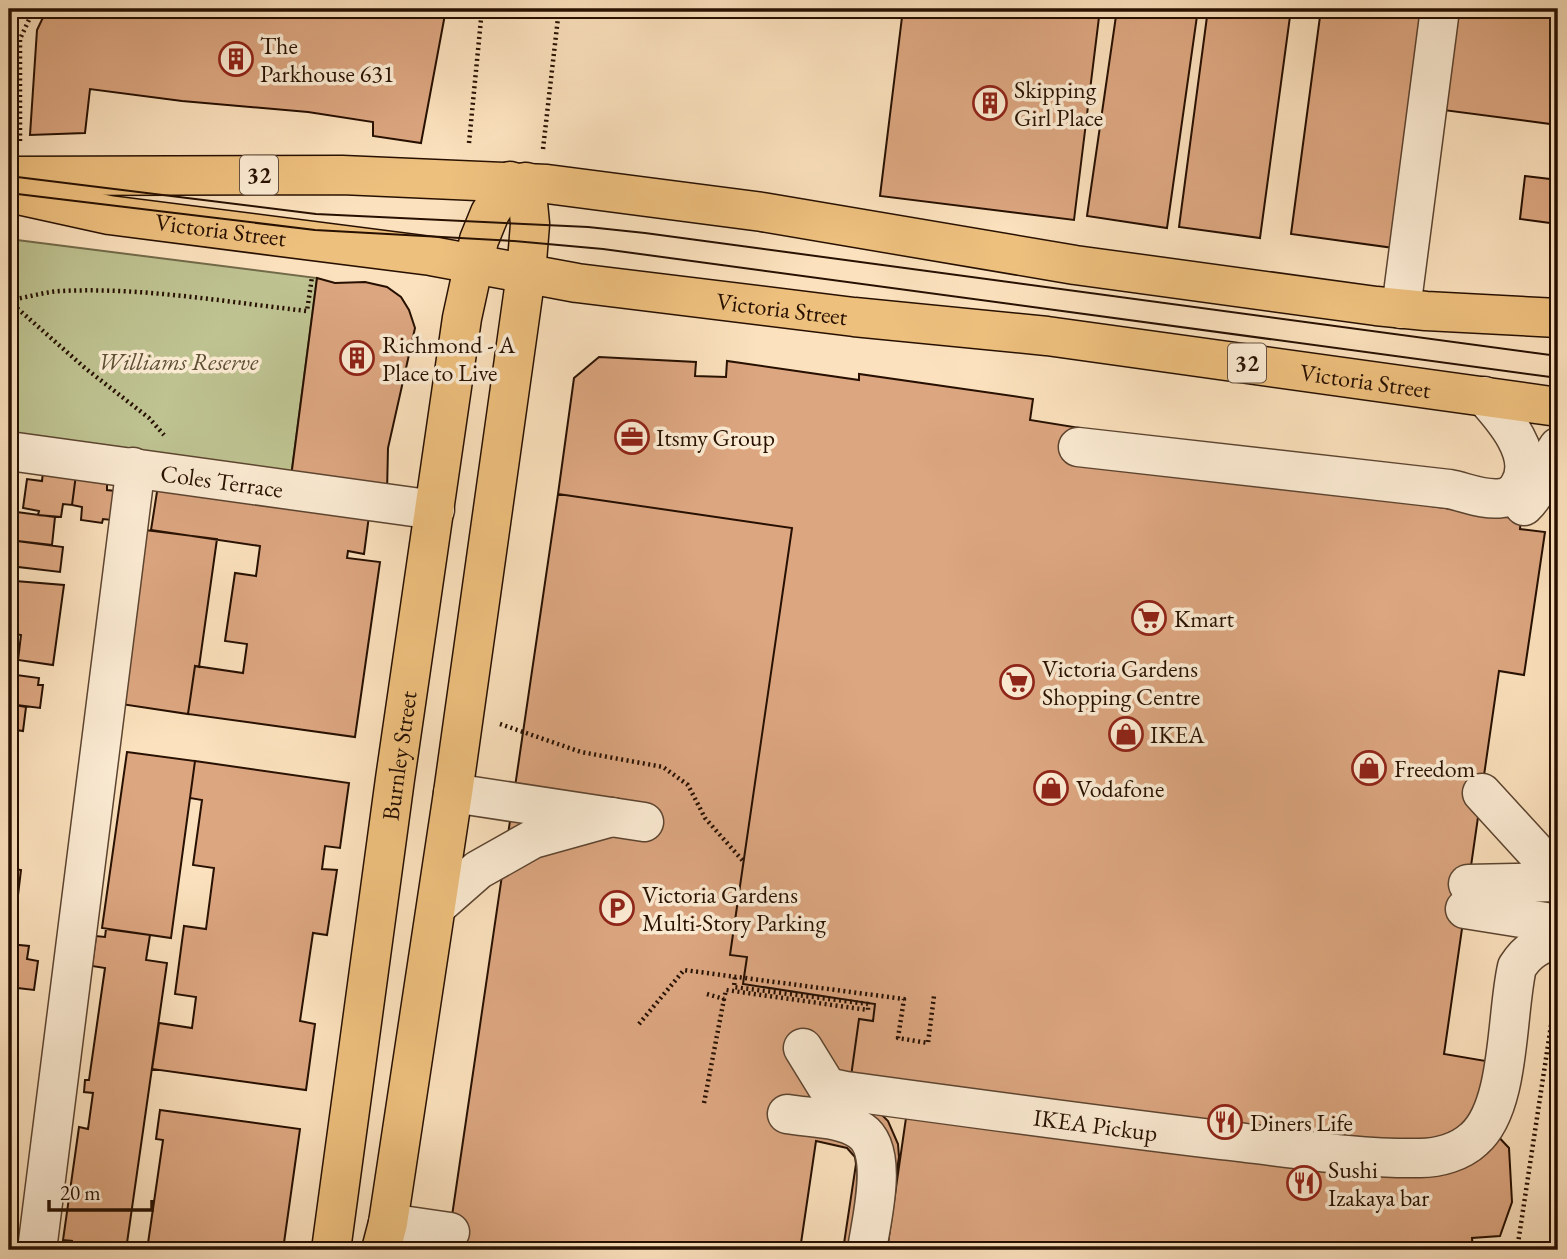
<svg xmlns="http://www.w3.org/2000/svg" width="1567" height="1259" font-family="'EB Garamond',serif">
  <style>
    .green { fill: #bec391; stroke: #726a49; stroke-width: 2 }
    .building { fill: #dca680; stroke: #271001; stroke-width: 2 }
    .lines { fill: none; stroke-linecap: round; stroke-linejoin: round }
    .minor-casing { stroke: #5c4430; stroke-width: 41 }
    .major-casing { stroke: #271001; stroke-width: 41 }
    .path { stroke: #271001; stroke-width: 4.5; stroke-dasharray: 2 3.5; stroke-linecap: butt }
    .minor { stroke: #fcecd4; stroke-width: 38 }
    .major { stroke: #eec07e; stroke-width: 38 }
    .tram { stroke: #271001; stroke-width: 2 }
    .labels { text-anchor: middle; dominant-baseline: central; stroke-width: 7; stroke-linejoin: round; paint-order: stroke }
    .shield { fill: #fcecd4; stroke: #675240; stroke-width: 2 }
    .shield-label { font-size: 23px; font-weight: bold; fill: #271001 }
    .poi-label { font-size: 24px; fill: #271001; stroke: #fcecd4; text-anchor: start }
    .street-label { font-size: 24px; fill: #271001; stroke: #fcecd4 }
    .park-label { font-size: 24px; font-style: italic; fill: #5c4f33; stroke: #fcecd4 }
  </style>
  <rect width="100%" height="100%" fill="#fbe1bd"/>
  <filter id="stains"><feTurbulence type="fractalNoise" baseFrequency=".00286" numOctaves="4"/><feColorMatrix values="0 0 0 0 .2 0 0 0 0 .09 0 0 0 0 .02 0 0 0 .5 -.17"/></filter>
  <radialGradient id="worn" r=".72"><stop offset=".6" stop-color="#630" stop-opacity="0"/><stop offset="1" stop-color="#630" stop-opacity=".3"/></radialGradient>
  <path class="green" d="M 9,239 L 317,278 L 291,477 L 9,441 Z"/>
  <path class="building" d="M 47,9 L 446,9 L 421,143 L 373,136 L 373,122 L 308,112 L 182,101 L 90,89 L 85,133 L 30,135 L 37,30 Z
    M 903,9 L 1100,9 L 1074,220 L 880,196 Z
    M 1117,9 L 1198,9 L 1167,228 L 1087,216 Z
    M 1208,9 L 1291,9 L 1260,238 L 1179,227 Z
    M 1321,9 L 1424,9 L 1394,248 L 1291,234 Z
    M 1455,9 L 1558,9 L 1558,125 L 1443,110 Z
    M 1525,176 L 1558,180 L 1558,224 L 1520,219 Z
    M 317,278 L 335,283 L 365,282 L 387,287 L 401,297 L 409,310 L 415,328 L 388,448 L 387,493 L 291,477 Z
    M 599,357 L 696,362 L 695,376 L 726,377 L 727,361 L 859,380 L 859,374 L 1033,399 L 1030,420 L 1080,428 L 1076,455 L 1521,519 L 1520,529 L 1545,532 L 1524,675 L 1499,671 L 1444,1054 L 1486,1061 L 1493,1131 L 1509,1148 L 1512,1202 L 1500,1236 L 1472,1238 L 1473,1250 L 887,1250 L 907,1111 L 848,1098 L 859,1019 L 873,1021 L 875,1004 L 743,984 L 747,957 L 730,955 L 792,528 L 558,494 L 574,378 Z
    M 77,467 L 72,505 L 63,504 L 61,517 L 38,515 L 39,511 L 23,508 L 27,479 L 42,481 L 43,472 Z
    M 77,467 L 107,481 L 107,490 L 124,492 L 121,521 L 103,519 L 102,523 L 81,520 L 82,507 L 72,505 Z
    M 159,479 L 370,508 L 364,554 L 348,551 L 347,558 L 380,562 L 355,737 L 188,714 L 195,666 L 243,673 L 247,644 L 225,641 L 235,573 L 256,576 L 260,546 L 151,530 Z
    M 558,494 L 792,528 L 730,955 L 747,957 L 743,984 L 875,1004 L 873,1021 L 859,1019 L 848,1098 L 877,1110 L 888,1121 L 898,1144 L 899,1157 L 885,1250 L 843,1250 L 856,1164 L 855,1157 L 847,1148 L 816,1141 L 800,1250 L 447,1250 Z
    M 9,511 L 55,517 L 52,545 L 9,540 Z
    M 145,530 L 217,539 L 199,667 L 195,666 L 188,714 L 121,704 Z
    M 9,540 L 63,547 L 60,572 L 10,566 Z
    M 15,581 L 64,585 L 53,665 L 18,660 L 21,635 L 15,634 L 13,646 L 9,645 L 9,592 L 14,592 Z
    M 9,674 L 39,678 L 38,685 L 43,685 L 40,708 L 9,704 Z
    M 9,704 L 26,707 L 23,731 L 9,729 Z
    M 127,752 L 195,761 L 171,938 L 102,928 Z
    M 195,761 L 349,783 L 340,848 L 325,846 L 322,869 L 337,870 L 327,935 L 313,933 L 300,1021 L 315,1024 L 306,1090 L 152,1069 L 159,1023 L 192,1028 L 196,997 L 175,994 L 184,926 L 206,929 L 214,868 L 193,865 L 202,800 L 190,798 Z
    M 9,868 L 21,870 L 18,895 L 14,895 L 13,902 L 9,902 Z
    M 106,929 L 150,935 L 146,960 L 167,963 L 126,1250 L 71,1250 L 72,1241 L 63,1240 L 79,1127 L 88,1129 L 93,1093 L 84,1092 L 85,1080 L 89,1080 L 105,968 L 92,966 L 96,936 L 105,937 Z
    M 9,944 L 29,946 L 27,959 L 38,961 L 34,990 L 9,987 Z
    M 160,1110 L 300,1129 L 283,1250 L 147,1250 L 163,1140 L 156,1139 Z"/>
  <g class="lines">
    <g class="minor-casing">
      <g id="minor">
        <path d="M 1401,309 L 1440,9"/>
        <path d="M 1078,447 L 1449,489 C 1465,492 1485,501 1502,498 C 1508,498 1516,492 1519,486 C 1538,456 1503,417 1484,396"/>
        <path id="s1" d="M 9,451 L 435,510"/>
        <path d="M 1524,506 C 1541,490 1545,466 1558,447"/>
        <path d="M 453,793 L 644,822"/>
        <path d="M 1482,793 L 1558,876"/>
        <path d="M 1468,884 L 1558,882"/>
        <path d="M 437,906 L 478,870 L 533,839 L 612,817"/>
        <path d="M 1465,909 L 1558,924"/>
        <path id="s2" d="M 803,1048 L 827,1087 L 846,1091 C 971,1108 1095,1125 1220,1140 C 1286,1147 1353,1159 1420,1158 C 1439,1158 1460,1152 1474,1139 C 1511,1107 1506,1014 1517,967 C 1528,950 1539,944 1558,940"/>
        <path d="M 787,1114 C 810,1118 842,1117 861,1131 C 890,1151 871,1220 867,1250"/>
        <path d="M 388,1223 L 450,1232"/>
        <path d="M 37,1250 L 134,481 L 133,467"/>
      </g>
    </g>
    <g class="major-casing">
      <g id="major">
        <path d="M 9,176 L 342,175 L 547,184 L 762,212 L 1075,265 L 1376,306 L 1426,311 L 1558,318"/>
        <path id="s3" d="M 9,193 L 109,215 L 431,256 L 577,283 L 854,317 L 1047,336 L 1558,407"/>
        <path id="s4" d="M 331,1250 L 395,779 L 462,318 L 479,240 L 490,213 L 510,181"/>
        <path d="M 381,1250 L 388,1223 L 453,793 L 526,274 L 530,224 L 526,182"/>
      </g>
    </g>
    <path class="path" d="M 20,141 L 20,39 L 34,9
      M 469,143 L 482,9
      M 543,149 L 559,9
      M 9,300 C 26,298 43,292 61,291 C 143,287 226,302 307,311 L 312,277
      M 9,301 L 85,368 L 149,418 L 164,435
      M 500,724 L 581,752 L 663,767 L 688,785 L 705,818 L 743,861
      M 707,994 L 724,999 L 726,990 L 868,1010 L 868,1004 L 734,987 L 735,976
      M 639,1024 L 684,970 L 904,999 L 898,1038 L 928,1043 L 934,996
      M 704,1103 L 724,999
      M 1517,1250 L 1558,979"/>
    <use href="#minor" class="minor"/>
    <use href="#major" class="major"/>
    <path class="tram" d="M 9,176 L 316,214 L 588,227 L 645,233 L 1558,356
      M 9,193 L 315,230 L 514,241 L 603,249 L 1558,378"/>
  </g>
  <defs>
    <g id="building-ring" transform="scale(1.75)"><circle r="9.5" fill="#fcecd4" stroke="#8f2418" stroke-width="1.5"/><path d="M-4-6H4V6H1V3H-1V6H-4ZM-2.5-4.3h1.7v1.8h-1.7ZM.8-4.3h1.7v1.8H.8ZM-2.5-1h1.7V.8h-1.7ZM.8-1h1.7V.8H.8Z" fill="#8f2418"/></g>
    <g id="office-ring" transform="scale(1.75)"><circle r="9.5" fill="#fcecd4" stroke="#8f2418" stroke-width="1.5"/><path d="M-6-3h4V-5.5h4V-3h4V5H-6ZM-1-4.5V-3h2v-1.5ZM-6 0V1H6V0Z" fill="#8f2418"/></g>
    <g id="supermarket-ring" transform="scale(1.75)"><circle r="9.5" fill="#fcecd4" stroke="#8f2418" stroke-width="1.5"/><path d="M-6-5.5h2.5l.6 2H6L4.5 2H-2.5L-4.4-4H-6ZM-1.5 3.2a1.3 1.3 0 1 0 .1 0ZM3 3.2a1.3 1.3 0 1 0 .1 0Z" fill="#8f2418"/></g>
    <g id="shop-ring" transform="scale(1.75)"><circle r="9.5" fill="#fcecd4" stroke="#8f2418" stroke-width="1.5"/><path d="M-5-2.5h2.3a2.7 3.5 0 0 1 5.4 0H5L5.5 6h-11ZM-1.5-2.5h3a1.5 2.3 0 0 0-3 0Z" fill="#8f2418"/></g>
    <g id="parking-ring" transform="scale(1.75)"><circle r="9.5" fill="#fcecd4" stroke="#8f2418" stroke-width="1.5"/><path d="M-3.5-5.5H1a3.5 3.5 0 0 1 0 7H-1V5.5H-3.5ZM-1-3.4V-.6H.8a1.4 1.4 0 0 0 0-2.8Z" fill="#8f2418"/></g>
    <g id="restaurant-ring" transform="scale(1.75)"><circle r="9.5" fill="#fcecd4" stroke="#8f2418" stroke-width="1.5"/><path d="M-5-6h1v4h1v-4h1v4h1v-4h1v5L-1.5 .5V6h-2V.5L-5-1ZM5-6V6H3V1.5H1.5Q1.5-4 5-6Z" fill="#8f2418"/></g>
  </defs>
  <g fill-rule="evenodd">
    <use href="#building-ring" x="236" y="59"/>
    <use href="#building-ring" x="990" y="103"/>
    <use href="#building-ring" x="357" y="358"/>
    <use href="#office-ring" x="632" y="437"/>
    <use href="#supermarket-ring" x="1149" y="618"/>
    <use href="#supermarket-ring" x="1017" y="682"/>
    <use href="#shop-ring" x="1126" y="734"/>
    <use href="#shop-ring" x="1369" y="768"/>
    <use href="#shop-ring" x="1051" y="788"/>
    <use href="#parking-ring" x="617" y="908"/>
    <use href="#restaurant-ring" x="1225" y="1122"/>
    <use href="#restaurant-ring" x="1304" y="1183"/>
  </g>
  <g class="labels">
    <g class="shield">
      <rect x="240" y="155.5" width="38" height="39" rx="5"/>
      <rect x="1228" y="343.5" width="38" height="39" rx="5"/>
    </g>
    <g class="shield-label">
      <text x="259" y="175">32</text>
      <text x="1247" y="363">32</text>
    </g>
    <g class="poi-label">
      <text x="260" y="45">The<tspan x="260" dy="28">Parkhouse 631</tspan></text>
      <text x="1014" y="89">Skipping<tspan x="1014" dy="28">Girl Place</tspan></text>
      <text x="382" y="344">Richmond - A<tspan x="382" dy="28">Place to Live</tspan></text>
      <text x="656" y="437">Itsmy Group</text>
      <text x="1174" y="618">Kmart</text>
      <text x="1042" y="668">Victoria Gardens<tspan x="1042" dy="28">Shopping Centre</tspan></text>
      <text x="1150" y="734">IKEA</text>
      <text x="1394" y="768">Freedom</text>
      <text x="1076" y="788">Vodafone</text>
      <text x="642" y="894">Victoria Gardens<tspan x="642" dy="28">Multi-Story Parking</tspan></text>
      <text x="1250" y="1122">Diners Life</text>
      <text x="1328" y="1169">Sushi<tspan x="1328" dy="28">Izakaya bar</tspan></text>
    </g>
    <g class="street-label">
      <text stroke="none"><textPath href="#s3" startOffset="215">Victoria Street</textPath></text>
      <text stroke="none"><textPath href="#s3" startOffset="782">Victoria Street</textPath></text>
      <text stroke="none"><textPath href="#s3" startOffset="1370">Victoria Street</textPath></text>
      <text stroke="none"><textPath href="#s1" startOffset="215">Coles Terrace</textPath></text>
      <text stroke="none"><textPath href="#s4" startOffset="499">Burnley Street</textPath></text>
      <text stroke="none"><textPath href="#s2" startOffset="317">IKEA Pickup</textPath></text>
    </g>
    <g class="park-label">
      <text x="178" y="361">Williams Reserve</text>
    </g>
  </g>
  <rect width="1567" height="1259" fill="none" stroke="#fbe1bd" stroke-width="35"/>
  <rect x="10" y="10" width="1546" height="1238" fill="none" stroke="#271001" stroke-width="3.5"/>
  <rect x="18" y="18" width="1532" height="1224" fill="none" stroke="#271001" stroke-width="2"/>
  <path d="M49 1200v10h103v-10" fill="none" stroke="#271001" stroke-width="3.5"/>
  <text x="60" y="1200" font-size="21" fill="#271001" stroke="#fcecd4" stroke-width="5" paint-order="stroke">20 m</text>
  <rect width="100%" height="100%" filter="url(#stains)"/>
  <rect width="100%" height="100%" fill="url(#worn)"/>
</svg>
